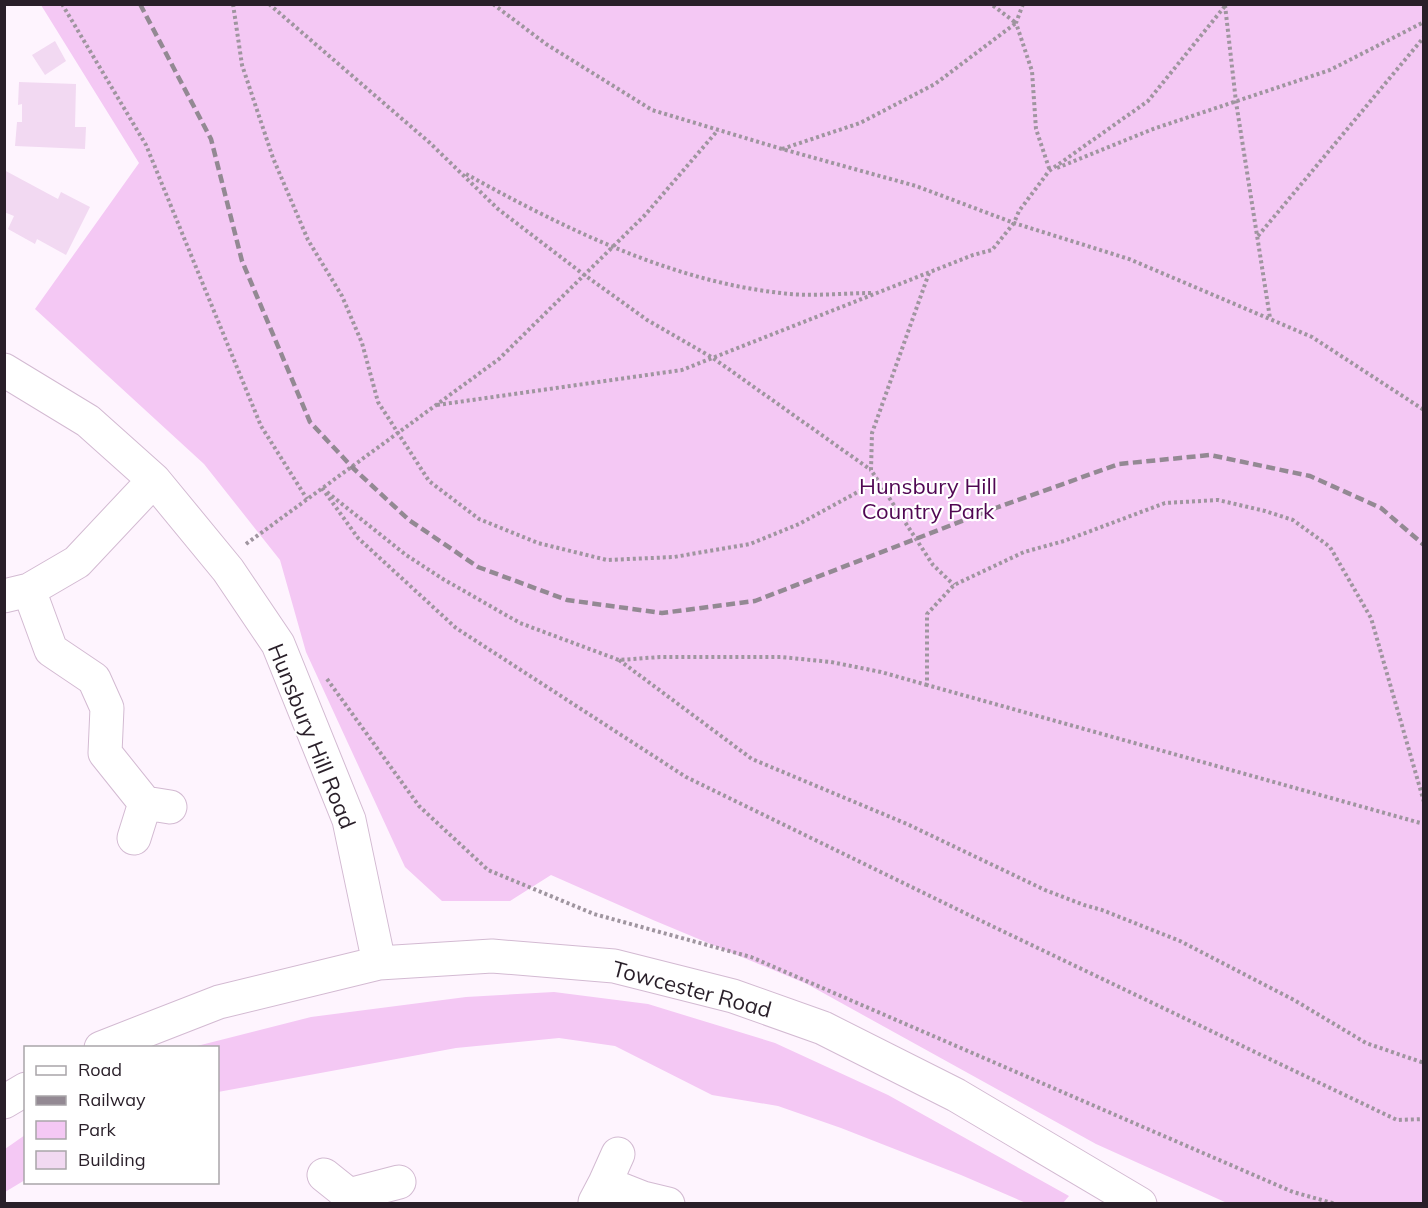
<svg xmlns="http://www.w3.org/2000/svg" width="1428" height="1208" font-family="Mulish,sans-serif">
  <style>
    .green { fill: #f4c8f4 }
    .building { fill: #f2d9f2 }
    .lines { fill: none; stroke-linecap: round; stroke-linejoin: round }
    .minor-casing { stroke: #d3bad2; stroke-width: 35 }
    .path { stroke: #9f959f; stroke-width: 4; stroke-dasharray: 3 3; stroke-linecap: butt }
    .minor { stroke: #fff; stroke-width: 33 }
    .rail { stroke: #938993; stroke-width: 4.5; stroke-dasharray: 9 4.5; stroke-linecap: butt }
    .labels { text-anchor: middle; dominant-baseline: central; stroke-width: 4.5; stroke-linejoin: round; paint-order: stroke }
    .park-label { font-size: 22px; fill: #500753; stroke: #fff }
    .street-label { font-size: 22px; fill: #291f29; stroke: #fff }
  </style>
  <rect width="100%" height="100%" fill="#fef4fe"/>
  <path class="green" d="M 41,5 L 1423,5 L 1423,1203 L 1227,1203 L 1096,1144 L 807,984 L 653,920 L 551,875 L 510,901 L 442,901 L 405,867 L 306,652 L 280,560 L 204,464 L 35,309 L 139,163 Z
    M 554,992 L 648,1004 L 775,1043 L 888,1095 L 1069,1196 L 1063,1203 L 1026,1203 L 961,1175 L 841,1128 L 778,1106 L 712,1095 L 615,1046 L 559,1038 L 456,1048 L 218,1092 L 218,1048 L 193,1047 L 311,1017 L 466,997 Z
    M 25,1135 L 25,1180 L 5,1192 L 5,1149 Z"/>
  <path class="building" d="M 55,41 L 66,61 L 45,75 L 32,55 Z
    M 19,82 L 76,84 L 75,127 L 86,127 L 85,149 L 15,146 L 17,122 L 22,122 L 22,104 L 18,105 Z
    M 4,170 L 58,199 L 61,192 L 90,207 L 66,255 L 37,239 L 35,244 L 8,229 L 14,216 L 4,212 Z"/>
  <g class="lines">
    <g class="minor-casing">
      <path id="minor" d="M 4,370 L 88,421 L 154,480 L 228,570 L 278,644 L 349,820 L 379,963
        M 29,590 L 51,650 L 94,679 L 107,708 L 105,753 L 145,803 L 170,807
        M 4,596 L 29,590 L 77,562 L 154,480
        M 134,838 L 145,803
        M 101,1048 L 219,1002 L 379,963 L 492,956 L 614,966 L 733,996 L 823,1028 L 956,1095 L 1140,1204
        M 4,1102 L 26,1089
        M 324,1175 L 349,1195
        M 605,1183 L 618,1154
        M 595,1202 L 605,1183 L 643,1198 L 668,1204
        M 347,1204 L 349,1195 L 399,1182"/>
    </g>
    <path class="path" d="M 62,4 L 146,145 L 261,426 L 307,499
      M 233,4 L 242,65 L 273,158 L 308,240 L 342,296 L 362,343 L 378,402 L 429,481 L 479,519 L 538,543 L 607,560 L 674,557 L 750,544 L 799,524 L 878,481
      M 269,4 L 430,143 L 498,209 L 583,274 L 647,320 L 713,358 L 871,470
      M 493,4 L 546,44 L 652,110 L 782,149 L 916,186 L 1014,223 L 1129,259 L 1312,337 L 1424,410
      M 1023,4 L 1016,23 L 1032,71 L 1036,129 L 1050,171
      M 1225,5 L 1236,102 L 1270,318
      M 782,149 L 860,123 L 935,84 L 1016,23 L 991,4
      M 1057,168 L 1153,129 L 1330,70 L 1424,22
      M 466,174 C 562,227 670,281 781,293 C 810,297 842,293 872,293
      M 1258,236 L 1424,37
      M 929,273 L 872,433 L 871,470 L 933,565 L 954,585
      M 437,405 L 682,370 L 973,255 L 992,250 L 1014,223 L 1019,211 L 1049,171 L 1148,101 L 1225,6
      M 322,488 L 358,538 L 456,628 L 686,777 L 971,916 L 1397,1120 L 1424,1119
      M 327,492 L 406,555 L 443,579 L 520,623 L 619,660 L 660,657 L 781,657 L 831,662 L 881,672 L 927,685
      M 246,544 L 499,359 L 645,215 L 718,130
      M 619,660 L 752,759 L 907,824 L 1045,890 L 1084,905 L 1102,910 L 1180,941 L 1294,1000 L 1366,1043 L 1424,1063
      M 327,679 L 419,806 L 488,870 L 594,914 L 751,957 L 1293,1192 L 1336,1204
      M 1424,802 L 1371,618 L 1330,547 L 1293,520 L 1265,511 L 1218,500 L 1165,503 L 1064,541 L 1024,552 L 954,585 L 927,614 L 927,685 L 1424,824"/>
    <use href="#minor" class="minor"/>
    <path class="rail" d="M 140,4 L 211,139 L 242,261 L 310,422 L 353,468 L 409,520 L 478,567 L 567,600 L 662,613 L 755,601 L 993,509 L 1119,464 L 1210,455 L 1310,476 L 1381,508 L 1424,545"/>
  </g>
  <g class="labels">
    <g class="park-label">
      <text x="928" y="486">Hunsbury Hill<tspan x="928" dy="25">Country Park</tspan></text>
    </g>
    <g class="street-label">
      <text transform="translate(312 736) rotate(68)">Hunsbury Hill Road</text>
      <text transform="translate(692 989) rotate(15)">Towcester Road</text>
    </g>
  </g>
  <rect width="1428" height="1208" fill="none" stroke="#291f29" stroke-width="12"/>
  <rect x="24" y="1046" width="195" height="138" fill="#ffffff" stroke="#a9a5a9" stroke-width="1.5"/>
  <rect x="36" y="1066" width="30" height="9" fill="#ffffff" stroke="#a9a5a9" stroke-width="1.5"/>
  <text x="78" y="1076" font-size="18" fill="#291f29">Road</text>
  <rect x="36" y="1096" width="30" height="9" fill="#938993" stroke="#a9a5a9" stroke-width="1.5"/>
  <text x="78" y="1106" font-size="18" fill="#291f29">Railway</text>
  <rect x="36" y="1121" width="30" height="18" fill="#f4c8f4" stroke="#a9a5a9" stroke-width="1.5"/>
  <text x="78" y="1136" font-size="18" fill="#291f29">Park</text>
  <rect x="36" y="1151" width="30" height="18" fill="#f2d9f2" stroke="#a9a5a9" stroke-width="1.5"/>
  <text x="78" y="1166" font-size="18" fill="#291f29">Building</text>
</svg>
